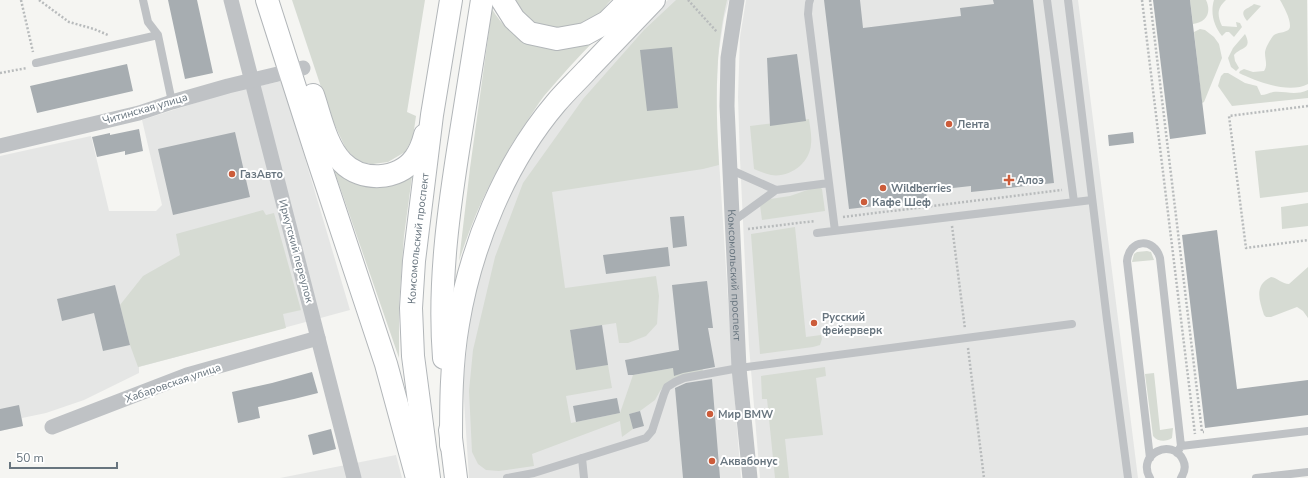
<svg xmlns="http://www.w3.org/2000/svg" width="1308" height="478" font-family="'Nunito Sans',sans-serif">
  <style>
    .built { fill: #e5e6e5 }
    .green { fill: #d6dbd3 }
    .building { fill: #a7adb1 }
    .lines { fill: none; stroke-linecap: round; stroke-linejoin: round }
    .primary-casing { stroke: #b2b6b9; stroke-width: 24 }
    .path { stroke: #b8bbbc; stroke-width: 2.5; stroke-dasharray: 2 2; stroke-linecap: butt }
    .lane { stroke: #bfc2c5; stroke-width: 8 }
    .street { stroke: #bfc2c5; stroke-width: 15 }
    .primary { stroke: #fff; stroke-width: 22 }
    .poi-dot { fill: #cc5c3a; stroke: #fff; stroke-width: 1.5 }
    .labels { text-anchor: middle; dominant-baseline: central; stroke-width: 4; stroke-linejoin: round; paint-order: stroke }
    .street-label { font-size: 11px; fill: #68757f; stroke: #fff }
    .poi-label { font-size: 11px; font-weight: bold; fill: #68757f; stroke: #fff; text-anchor: start }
  </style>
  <rect width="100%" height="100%" fill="#f5f5f2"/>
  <path class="built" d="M 668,0 L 729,0 L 724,18 L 718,57 L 716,113 L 733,378 L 741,478 L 469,478 L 463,385 L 469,326 L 476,282 L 492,236 L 511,189 L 534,147 L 562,108 L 625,41 Z
    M 746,0 L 1078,0 L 1138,478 L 760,478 L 749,346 L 740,159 L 738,97 L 740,37 Z
    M 282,81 L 350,310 L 139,367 L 139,373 L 84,400 L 46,413 L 22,418 L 23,426 L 0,431 L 0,156 L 91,136 L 109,211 L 156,211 L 162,205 L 142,120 L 230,92 Z
    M 396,455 L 402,478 L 280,478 Z"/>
  <path class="green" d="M 292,0 L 425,0 L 407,112 L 416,116 L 413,137 L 405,152 L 388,162 L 373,164 L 359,162 L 346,149 L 331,117 Z
    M 515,0 L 611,0 C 607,4 603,10 599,14 C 580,28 550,32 530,20 C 524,16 518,7 515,0 Z
    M 676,0 L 727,0 C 714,54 716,110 719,165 L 703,169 L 552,192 L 565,288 L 656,276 L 659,296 L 657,324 L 646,336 L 628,343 L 619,343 L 616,323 L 570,330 L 576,369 L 608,365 L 612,388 L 566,396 L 571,423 L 620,413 L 633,375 L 702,363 L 703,373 L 667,383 L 660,391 L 655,400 L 640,411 L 629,414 L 633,429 L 622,437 L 620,421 L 532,454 L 534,466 L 499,471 L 486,470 L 478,464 L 472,452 L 469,391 L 473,350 L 495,257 L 523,183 L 583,99 L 644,30 Z
    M 1190,0 L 1206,0 C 1212,13 1206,22 1193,24 Z
    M 1214,0 L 1226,0 C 1217,8 1217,15 1222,26 L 1237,27 L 1236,22 L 1240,23 L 1242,27 L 1234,37 L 1229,32 L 1226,32 L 1222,36 C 1214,26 1210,13 1214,0 Z
    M 1280,0 L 1307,0 L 1308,84 C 1289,94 1258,82 1239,73 L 1240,71 L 1244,69 L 1253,72 L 1264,71 C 1268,65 1265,60 1265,53 C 1265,48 1270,40 1273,36 C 1277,31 1290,34 1290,26 C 1290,18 1284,7 1280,0 Z
    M 1254,4 L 1261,6 L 1247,21 C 1238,9 1247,10 1254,4 Z
    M 492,9 C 504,30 528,49 554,49 C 565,48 584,42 596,39 C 578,57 561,76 544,96 C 538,104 533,112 527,121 C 497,164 475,211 459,261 L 470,168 Z
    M 1200,29 L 1205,30 L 1214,37 L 1219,44 L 1222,58 L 1204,102 L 1202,103 L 1194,32 Z
    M 1245,34 C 1253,50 1241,46 1234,55 L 1235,61 L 1239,68 L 1236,71 L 1231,67 L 1228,58 L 1233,48 Z
    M 1224,73 L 1228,73 L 1245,83 L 1257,86 L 1261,95 C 1266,95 1269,93 1273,92 C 1287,91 1294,96 1308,90 L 1308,98 L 1232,106 L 1218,86 L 1221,76 Z
    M 809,119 C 810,127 812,136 811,144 C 810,163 790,178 771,175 C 765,174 759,171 754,169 L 750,126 Z
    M 1308,145 L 1308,192 L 1260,198 L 1255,151 Z
    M 331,161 L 342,172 L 413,169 L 404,236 L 399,306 L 399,358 Z
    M 819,186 L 822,189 L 825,211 L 762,220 L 760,205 L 770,199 L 790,196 Z
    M 1308,203 L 1308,226 L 1282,229 L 1281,207 Z
    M 263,210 L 266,215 L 274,213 L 301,310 L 283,314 L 286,328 L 138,367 L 130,345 L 120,305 L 143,276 L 180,255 L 176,234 Z
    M 795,227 L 806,337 L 821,335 L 822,339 L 820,345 L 813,347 L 760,354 L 751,234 Z
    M 1147,251 L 1151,252 L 1154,260 L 1132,262 L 1134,254 L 1137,252 Z
    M 1308,267 L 1308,318 L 1303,311 L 1297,307 L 1271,317 L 1266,317 L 1264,315 C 1259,300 1254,285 1271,277 C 1278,278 1282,284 1289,284 Z
    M 825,367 L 826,376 L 816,378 L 823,435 L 785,439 L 789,478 L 775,478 L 767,399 L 762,399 L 761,376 Z
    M 1154,373 L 1160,430 L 1173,428 L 1172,438 C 1166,442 1158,442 1153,436 L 1145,374 Z"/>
  <path class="building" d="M 168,0 L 197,0 L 213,73 L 185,79 Z
    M 824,0 L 860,0 L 863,28 L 961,16 L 960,8 L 994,4 L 993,0 L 1033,0 L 1054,183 L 971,192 L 971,186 L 926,191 L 927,200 L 849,209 Z
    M 1153,0 L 1190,0 L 1206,134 L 1170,139 Z
    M 672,47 L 678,108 L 647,111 L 640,50 Z
    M 797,54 L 806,121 L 770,126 L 767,58 Z
    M 127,64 L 133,91 L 37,113 L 30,86 Z
    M 139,129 L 143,151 L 125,155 L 125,151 L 97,157 L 92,137 L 110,133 L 110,135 Z
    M 235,132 L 250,197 L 173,215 L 158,149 Z
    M 1133,132 L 1134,143 L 1109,146 L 1108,135 Z
    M 684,216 L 687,246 L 673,248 L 670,217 Z
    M 1217,230 L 1237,389 L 1308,380 L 1308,415 L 1205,428 L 1182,235 Z
    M 668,247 L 670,266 L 606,274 L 603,255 Z
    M 707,281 L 713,328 L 708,328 L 715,367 L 683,373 L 674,376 L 673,368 L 633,375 L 628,375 L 625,360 L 679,350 L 672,285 Z
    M 115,285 L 130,345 L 103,351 L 94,313 L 62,321 L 57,299 Z
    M 602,325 L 608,365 L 576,370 L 570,330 Z
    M 312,372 L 318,393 L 294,399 L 258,407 L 260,418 L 238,423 L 232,392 L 272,383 Z
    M 712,379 L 720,478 L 683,478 L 675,388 L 686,383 Z
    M 617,398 L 620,413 L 576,422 L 573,406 Z
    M 19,405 L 23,426 L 0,431 L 0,409 Z
    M 640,411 L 644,426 L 633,429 L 629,414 Z
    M 331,429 L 336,449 L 313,455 L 308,435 Z"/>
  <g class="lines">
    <g class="primary-casing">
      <g id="primary">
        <path d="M 267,0 L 316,153 L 386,364 L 417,478"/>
        <path d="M 502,0 L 514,19 L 529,33 L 557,39 L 585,34 L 607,22 L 629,0"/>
        <path d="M 313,95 C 320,115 326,146 342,162 C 361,182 398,181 415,158 C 420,151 423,143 425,135"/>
        <path d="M 444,358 C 438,282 449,206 461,132 C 468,88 475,44 482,0"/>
        <path d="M 450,430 L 456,478"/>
        <path d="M 451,445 C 451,405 451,364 458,324 C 471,246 505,163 556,103 C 566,91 577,81 587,70 C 610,46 632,23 654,0"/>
        <path id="s2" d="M 429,478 L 413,356 L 411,308 L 414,261 L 432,115 L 451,0"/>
      </g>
    </g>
    <path class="path" d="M 21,0 L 33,52
      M 39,0 L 69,22 L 94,29 L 108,35
      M 688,0 L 717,32
      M 1142,0 L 1195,434
      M 1150,0 L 1202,432 L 1204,432
      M 0,73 L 27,68
      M 1308,106 L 1229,116 L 1246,248 L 1308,240
      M 843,217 L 1062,190
      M 952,226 L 965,329
      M 748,229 L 815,221
      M 968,348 L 984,478"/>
    <path class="lane" d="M 143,0 L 148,22 L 158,35 L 172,102
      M 1047,0 L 1074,202
      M 1068,0 L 1107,320 L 1128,478
      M 36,63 L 158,35
      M 729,169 L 776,190
      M 829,183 L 835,231
      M 732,222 L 776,190 L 829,183 L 808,14 L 809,3 L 810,0
      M 817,233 L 1092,200
      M 1181,446 L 1308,431
      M 582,458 L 584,478
      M 1150,458 L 1127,261 C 1129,239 1154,237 1160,258 L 1181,446 L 1177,453
      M 507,478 L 534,473 L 646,438 L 652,431 L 664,394 L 667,387 L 675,382 L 684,378 L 739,368 L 1072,324
      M 1150,478 C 1136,454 1172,437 1183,460 C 1186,466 1185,472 1181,478
      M 1256,478 L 1308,472"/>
    <g class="street">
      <path d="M 231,0 L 354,478"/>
      <path id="s1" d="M 737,0 L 728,58 L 727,106 L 739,368 L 750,478"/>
      <path d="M 0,146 L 139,113 L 172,102 L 228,86 L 303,68"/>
      <path d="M 52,427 L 187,375 L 318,338"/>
    </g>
    <use href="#primary" class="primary"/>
  </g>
  <g class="poi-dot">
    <circle cx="949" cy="124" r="4"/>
    <circle cx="232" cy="174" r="4"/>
    <path d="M1007 174h4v4h4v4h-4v4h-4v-4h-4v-4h4z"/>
    <circle cx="883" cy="188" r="4"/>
    <circle cx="864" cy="202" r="4"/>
    <circle cx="814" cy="323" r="4"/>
    <circle cx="710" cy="414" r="4"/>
    <circle cx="712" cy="461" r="4"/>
  </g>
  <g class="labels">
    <g class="street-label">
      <text transform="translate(145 109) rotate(-16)">Читинская улица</text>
      <text stroke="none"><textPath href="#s2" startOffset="241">Комсомольский проспект</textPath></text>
      <text transform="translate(296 251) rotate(75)">Иркутский переулок</text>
      <text stroke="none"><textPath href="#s1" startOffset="276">Комсомольский проспект</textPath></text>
      <text transform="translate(173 383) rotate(-19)">Хабаровская улица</text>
    </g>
    <g class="poi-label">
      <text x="957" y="124">Лента</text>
      <text x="240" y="174">ГазАвто</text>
      <text x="1017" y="180">Алоэ</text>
      <text x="891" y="188">Wildberries</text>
      <text x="872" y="202">Кафе Шеф</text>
      <text x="822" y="317">Русский<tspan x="822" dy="13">фейерверк</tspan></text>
      <text x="718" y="414">Мир BMW</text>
      <text x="720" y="461">Аквабонус</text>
    </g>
  </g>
  <path d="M10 462v6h107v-6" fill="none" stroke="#68757f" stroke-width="2"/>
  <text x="16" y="462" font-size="12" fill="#68757f" stroke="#ffffff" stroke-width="3" paint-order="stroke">50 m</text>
</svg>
